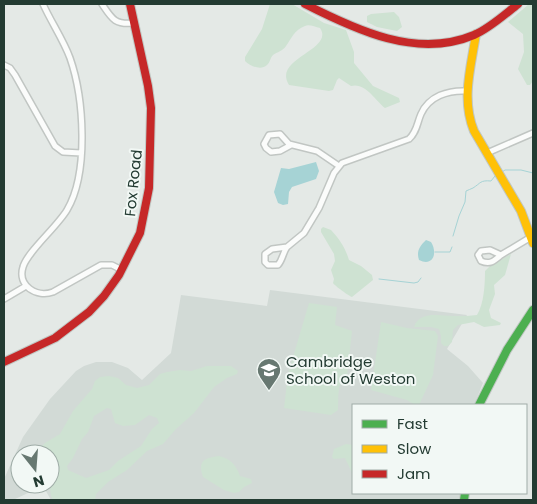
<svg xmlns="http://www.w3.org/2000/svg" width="537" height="504" font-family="Poppins,sans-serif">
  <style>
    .built { fill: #d2dad6; fill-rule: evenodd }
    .green { fill: #cee2d2; fill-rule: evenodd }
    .water { fill: #a6d3d5 }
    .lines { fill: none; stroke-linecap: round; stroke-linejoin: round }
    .stream { stroke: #a6d3d5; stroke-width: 1 }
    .street-casing { stroke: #c1c6c3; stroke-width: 8 }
    .fast-casing { stroke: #c0c7c3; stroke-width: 10 }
    .slow-casing { stroke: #c0c7c3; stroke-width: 10 }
    .jam-casing { stroke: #c0c7c3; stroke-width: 10 }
    .street { stroke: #fbfcfb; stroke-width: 5 }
    .fast { stroke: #4caf50; stroke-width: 8 }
    .slow { stroke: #ffc107; stroke-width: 8 }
    .jam { stroke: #c62828; stroke-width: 8 }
    .labels { text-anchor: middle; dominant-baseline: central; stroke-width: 4; stroke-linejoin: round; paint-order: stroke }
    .street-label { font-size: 15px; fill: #233b32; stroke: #f2f8f5 }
    .poi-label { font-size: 15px; fill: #233b32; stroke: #f2f8f5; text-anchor: start }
  </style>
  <rect width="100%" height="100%" fill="#e4e9e6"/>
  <path class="built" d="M 270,290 L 467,315 L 447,349 L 468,366 L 483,383 L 474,405 L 353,405 L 353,493 L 462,493 L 461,500 L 51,500 L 43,486 L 13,500 L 4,500 L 4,479 L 23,437 L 50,399 L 76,371 L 84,366 L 96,362 L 112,362 L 128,368 L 142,380 L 171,353 L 181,295 L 267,306 ZM 20,454 L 50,454 L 50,484 L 20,484 Z"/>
  <path class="green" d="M 270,4 L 292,4 L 324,23 L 346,30 L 354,52 L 354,63 L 373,86 L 399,98 L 400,102 L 385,108 C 375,100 365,82 351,86 L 339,78 L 337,80 L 333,90 L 329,91 L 289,85 C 272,58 335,50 320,28 C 315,27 309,24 305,26 C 294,30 292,38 286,46 C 283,51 277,52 273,55 C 270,58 270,63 267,65 C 261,71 250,66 245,61 L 245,57 L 262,29 Z
    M 529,4 L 533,4 L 533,81 L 530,85 L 527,85 L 518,69 L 524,52 L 523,34 L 508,22 Z
    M 394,12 L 399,17 L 402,27 L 397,31 L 377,27 L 367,22 L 367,16 L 371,14 Z
    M 323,227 L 331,230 C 340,240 345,247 349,260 L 361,266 L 372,275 L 373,280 L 352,297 C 349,296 335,286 333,283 L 334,279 L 331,270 L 335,261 L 334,254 L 321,232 L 321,229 Z
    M 511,254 L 505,275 L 494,285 L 495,294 L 489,310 L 491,318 L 501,323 L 500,325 L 484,327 L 474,322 L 458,325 L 453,330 L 452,342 L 448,346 L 444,346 L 441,343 L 441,336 L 439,329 L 431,327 L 414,327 C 420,309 443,317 457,316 C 463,316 470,316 477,315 C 484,304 485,284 485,271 L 491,265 Z
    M 309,303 L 337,307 L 335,325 L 352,331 L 347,376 C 336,382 339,399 338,410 L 331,415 L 284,408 L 288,374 Z
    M 381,322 L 407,328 L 435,331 L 438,336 L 433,375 L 419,405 L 415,405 L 407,400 L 371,390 Z
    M 207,366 L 231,366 L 238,371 L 237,374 L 227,378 L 214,387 L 194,413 L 176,429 L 163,444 L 147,451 L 127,470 L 108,482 L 96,494 L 95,500 L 53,500 C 48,493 50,464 50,454 L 35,454 L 45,443 L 60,434 L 73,411 L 92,389 L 95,381 L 100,377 L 109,376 L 118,378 L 126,385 L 137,388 L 149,385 L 160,374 L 167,372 L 180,370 L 191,371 ZM 107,408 L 111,409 L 115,423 L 123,426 L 135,425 L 149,415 L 157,418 L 159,423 L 152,429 L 141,446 L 118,461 L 109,470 L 86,478 L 68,470 L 67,466 L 73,458 L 82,439 L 88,432 L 94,416 Z
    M 346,444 L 353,445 L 353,475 L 345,458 L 334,459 L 332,457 L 334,449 Z
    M 219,456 C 231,459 236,465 240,476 L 251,479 L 252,483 L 244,487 L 239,492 L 234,493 L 224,490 L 203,477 C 197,460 205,458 219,456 Z"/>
  <path class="water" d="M 316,162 L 319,171 L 316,179 L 292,187 L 289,192 L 288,204 L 283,205 L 278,203 L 274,192 L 281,168 L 289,169 Z
    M 426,240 L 431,242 C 438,253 433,267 419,260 C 416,251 420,246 426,240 Z"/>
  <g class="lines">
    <path class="stream" d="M 502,172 L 505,170 L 521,170 L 533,173
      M 453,236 L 459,216 L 465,202 L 466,191 C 468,190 471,189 473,188 C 481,183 480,180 491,181 L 495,176
      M 435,252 L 450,252 L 452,247
      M 379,279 L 414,283 L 418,282 L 421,278"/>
    <g class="street-casing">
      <path id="street" d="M 43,4 C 51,22 63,39 70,58 C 84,98 89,173 67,210 C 57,227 27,252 23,267 C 17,286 37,298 53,292 L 101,265 L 112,265 L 122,270
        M 102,4 C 112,19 115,25 134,23
        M 4,65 L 10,68 L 15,75 L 55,146 L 63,152 L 81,153
        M 291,145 L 280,151 L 271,152 L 266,148 L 264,144 L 269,135 L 280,134 L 289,144 L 317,151 L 339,166
        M 487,153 L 533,133
        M 287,247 C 283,252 283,259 278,265 L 268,265 L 265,262 L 265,254 L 272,249 L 287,247 L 304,233 L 319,208 L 334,173 L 342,163 L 409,139 C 417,132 417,123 421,114 C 429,96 448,90 467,91
        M 501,255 C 494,261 490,265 481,261 L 478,255 L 481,251 L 490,250 L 501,255 L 531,237
        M 4,299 L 26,286"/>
    </g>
    <g class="fast-casing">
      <path id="fast" d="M 479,405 L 507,350 L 533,310
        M 464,500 L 465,493"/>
    </g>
    <g class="slow-casing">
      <path id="slow" d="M 476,34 C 471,67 461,99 474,131 L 521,211 L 533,243"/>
    </g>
    <g class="jam-casing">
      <path id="jam" d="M 305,4 C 356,30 417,59 474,35 C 490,28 504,15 518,4
        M 4,362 L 55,338 L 89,312 L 104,296 L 119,275 L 140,233 L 149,188 L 151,108 L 148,86 L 130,4"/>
    </g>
    <use href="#street" class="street"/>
    <use href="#fast" class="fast"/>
    <use href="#slow" class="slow"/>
    <use href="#jam" class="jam"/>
  </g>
  <defs>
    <g id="school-pin" transform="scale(1.25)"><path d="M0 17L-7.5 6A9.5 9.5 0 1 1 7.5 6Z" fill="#677871" stroke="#f2f8f5"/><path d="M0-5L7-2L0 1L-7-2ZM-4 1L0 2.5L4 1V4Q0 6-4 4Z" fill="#fff"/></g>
  </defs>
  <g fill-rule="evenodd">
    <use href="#school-pin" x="269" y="370"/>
  </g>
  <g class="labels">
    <g class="street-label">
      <text transform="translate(133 183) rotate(-84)">Fox Road</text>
    </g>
    <g class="poi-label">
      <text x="286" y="361">Cambridge<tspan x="286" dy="17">School of Weston</tspan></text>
    </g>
  </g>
  <rect width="537" height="504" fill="none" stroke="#233b32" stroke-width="10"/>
  <rect x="352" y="404" width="175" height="90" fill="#f2f8f5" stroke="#9faca7"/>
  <rect x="362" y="420" width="25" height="8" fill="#4caf50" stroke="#9faca7"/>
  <text x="397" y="429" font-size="15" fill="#233b32">Fast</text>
  <rect x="362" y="445" width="25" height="8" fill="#ffc107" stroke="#9faca7"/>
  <text x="397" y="454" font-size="15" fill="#233b32">Slow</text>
  <rect x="362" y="470" width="25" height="8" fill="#c62828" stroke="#9faca7"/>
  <text x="397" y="479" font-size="15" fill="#233b32">Jam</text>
  <g transform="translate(35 469) rotate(163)"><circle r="24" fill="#f2f8f5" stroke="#9faca7"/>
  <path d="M0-4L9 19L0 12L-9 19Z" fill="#677871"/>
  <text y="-8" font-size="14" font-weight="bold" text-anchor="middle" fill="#233b32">N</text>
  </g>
</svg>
